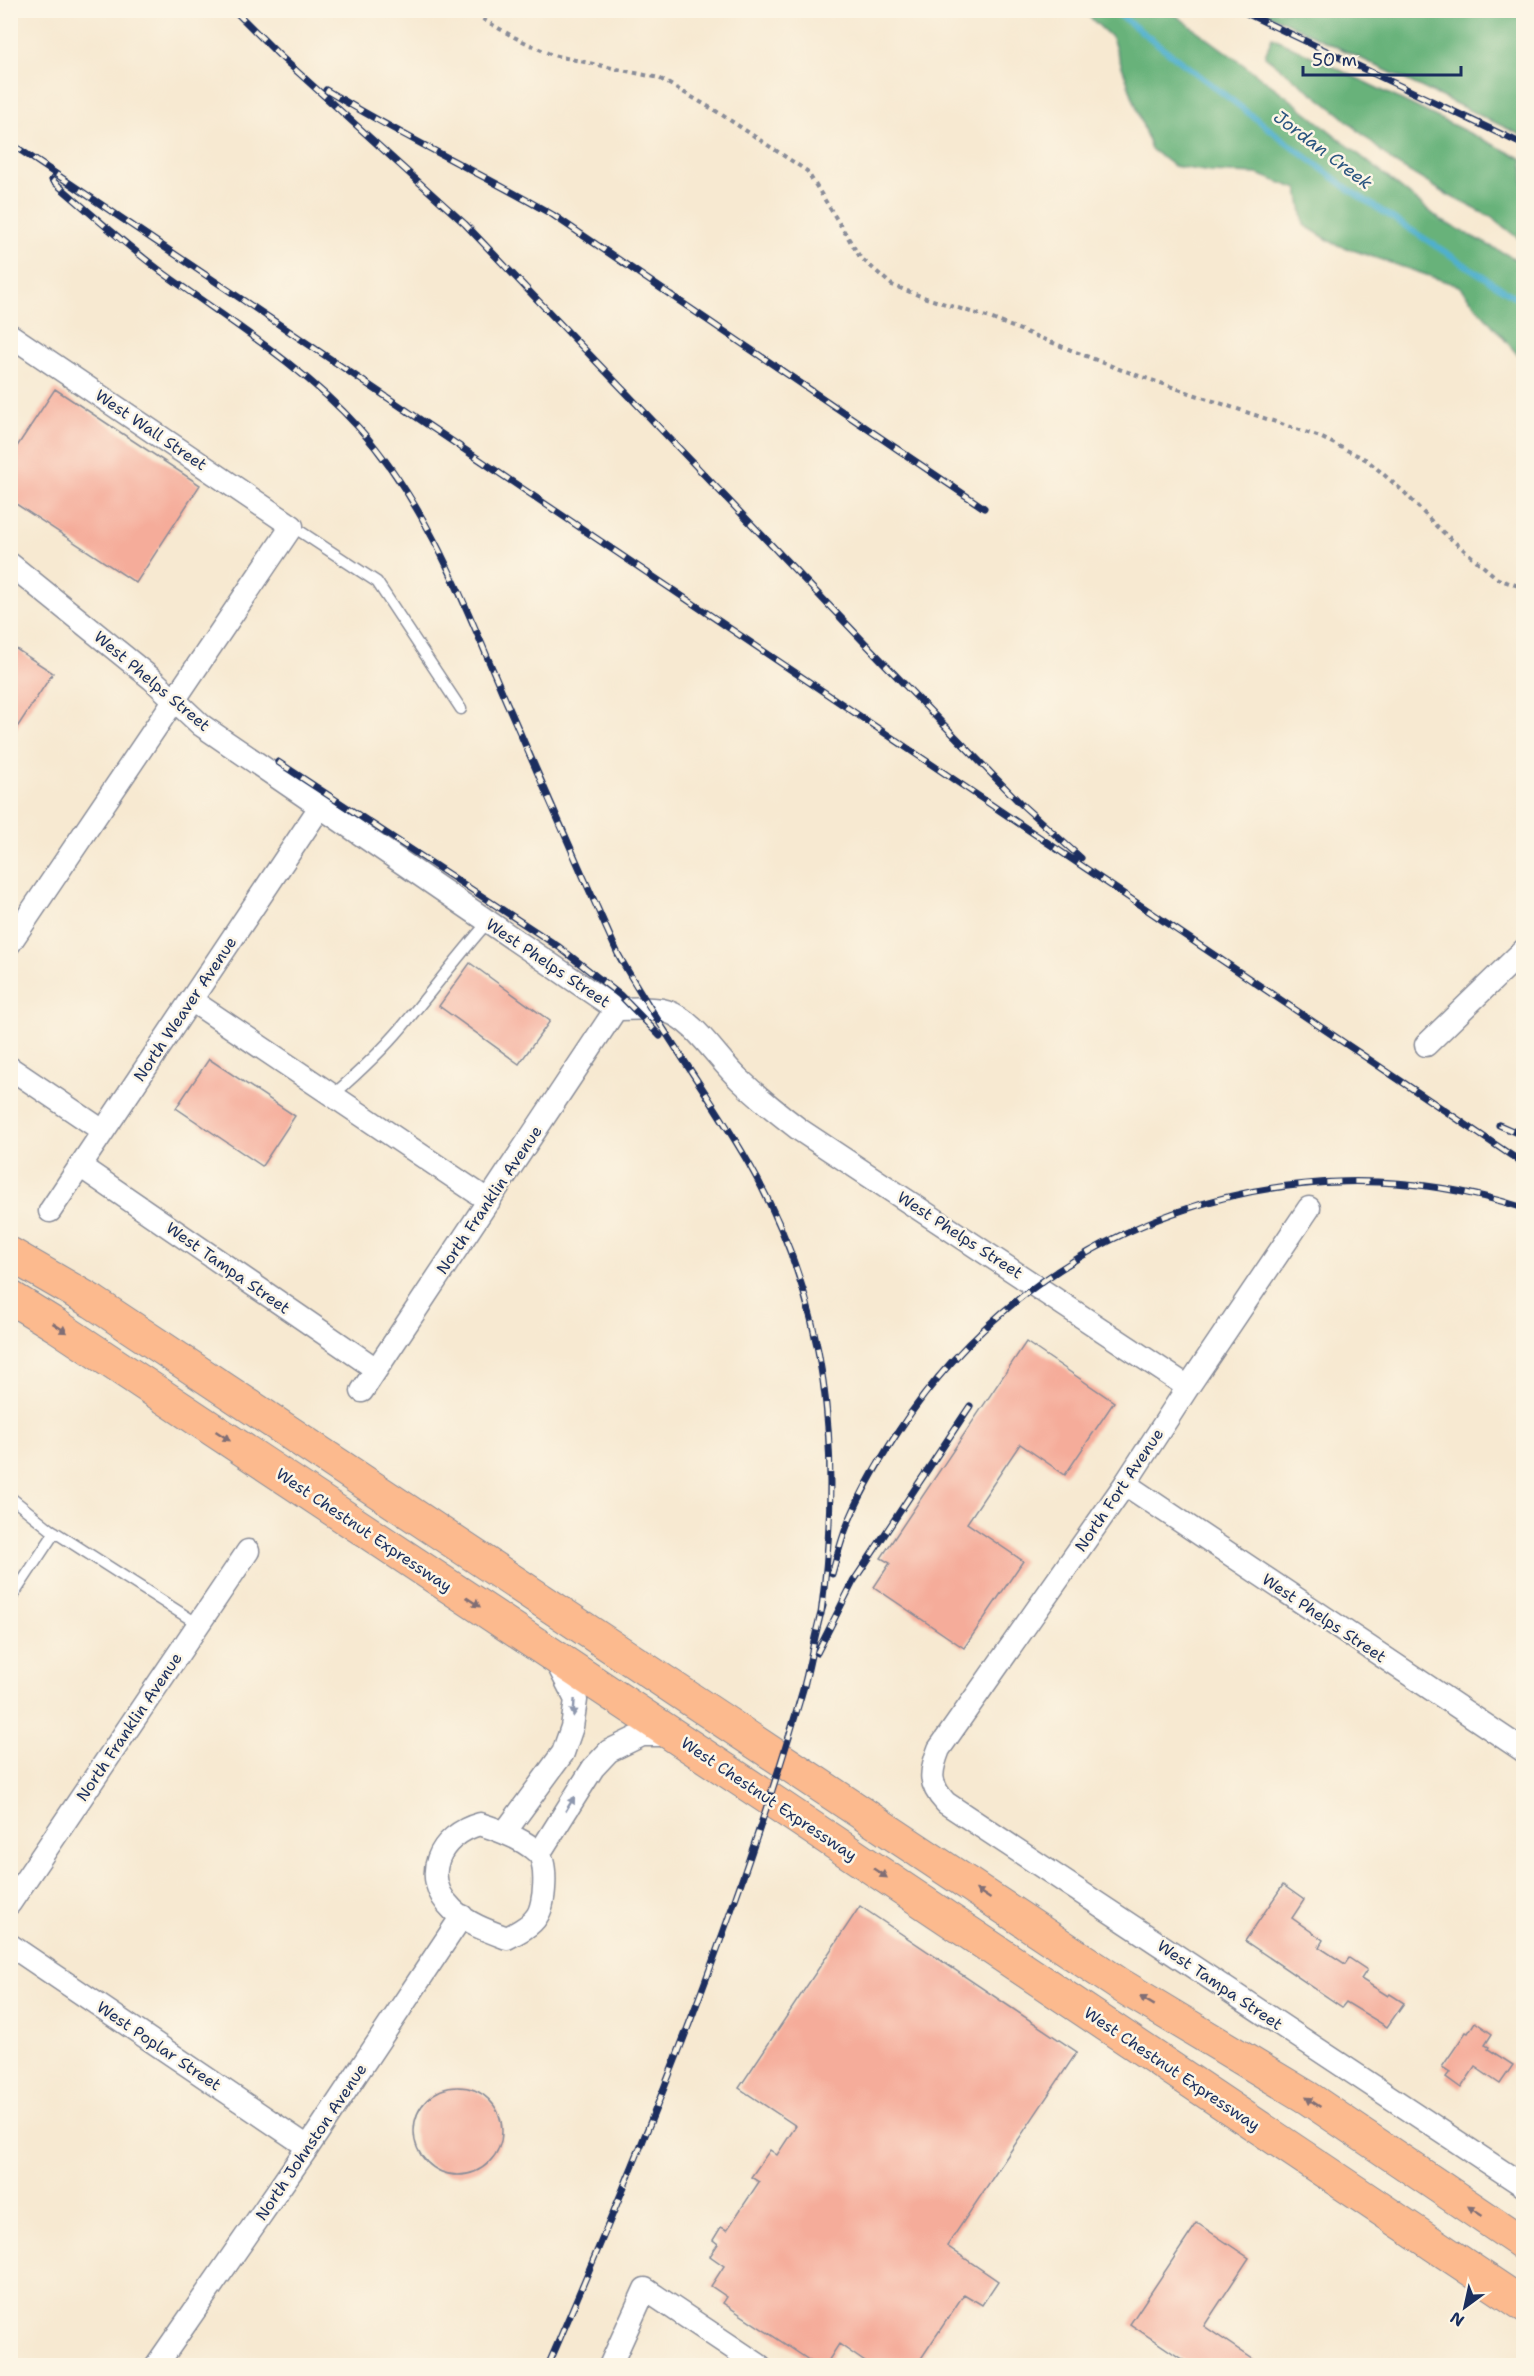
<svg xmlns="http://www.w3.org/2000/svg" width="1534" height="2376" font-family="'Shantell Sans',sans-serif">
  <style>
    .forest { fill: #67b27a; stroke: #41706c; stroke-width: 1.5 }
    .lines { fill: none; stroke-linecap: round; stroke-linejoin: round }
    .stream { stroke: #4fb0ce; stroke-width: 6 }
    .building { fill: #f5ac9a }
    .lane-casing { stroke: #898c98; stroke-width: 13 }
    .street-casing { stroke: #898c98; stroke-width: 25 }
    .primary-casing { stroke: #898c98; stroke-width: 35 }
    .path { stroke: #898c98; stroke-width: 4; stroke-dasharray: 4.5 4.5; stroke-linecap: butt }
    .lane { stroke: #fff; stroke-width: 10 }
    .street { stroke: #fff; stroke-width: 22 }
    .primary { stroke: #fcba8e; stroke-width: 33 }
    .rail-casing { stroke: #1b2f5e; stroke-width: 7 }
    .rail { stroke: #fcf5e5; stroke-width: 4.5; stroke-dasharray: 14; stroke-linecap: butt }
    .oneway { fill: #806e74 }
    .oneway2 { fill: #8d97ae }
    .labels { text-anchor: middle; dominant-baseline: central; stroke-width: 5; stroke-linejoin: round; paint-order: stroke }
    .street-label { font-size: 16px; fill: #1b2f5e; stroke: #fcf5e5 }
    .water-label { font-size: 18px; font-style: italic; fill: #2b5680; stroke: #fcf5e5 }
  </style>
  <rect width="100%" height="100%" fill="#fcf5e5"/>
  <filter id="ink" filterUnits="userSpaceOnUse"><feTurbulence type="fractalNoise" baseFrequency=".0167" numOctaves="2"/><feDisplacementMap in="SourceGraphic" scale="12" xChannelSelector="R" yChannelSelector="G"/><feConvolveMatrix kernelMatrix="1 2 1 2 8 2 1 2 1" color-interpolation-filters="sRGB"/></filter>
  <filter id="wash" filterUnits="userSpaceOnUse"><feTurbulence type="fractalNoise" baseFrequency=".008" numOctaves="4" result="noise"/><feDisplacementMap in="SourceGraphic" scale="24" xChannelSelector="R" yChannelSelector="G"/><feGaussianBlur stdDeviation="1.35" result="paint"/><feColorMatrix in="noise" values="0 0 0 0 0 0 0 0 0 0 0 0 0 0 0 0 0 1.4 0 .05"/><feComposite in="paint" operator="in"/></filter>
  <g filter="url(#wash)">
    <rect width="100%" height="100%" fill="#f7e9d1"/>
    <path class="forest" d="M 1083,11 L 1170,11 L 1286,96 L 1442,221 L 1523,263 L 1523,361 L 1459,286 L 1335,244 L 1304,225 L 1298,189 L 1257,174 L 1210,172 L 1174,166 L 1151,149 L 1112,38 Z
      M 1262,11 L 1523,11 L 1523,136 Z
      M 1272,37 L 1523,159 L 1523,242 L 1491,217 L 1448,195 L 1393,162 L 1341,115 L 1265,56 Z"/>
    <g class="lines">
      <path class="stream" d="M 1113,10 L 1351,191 L 1524,303"/>
    </g>
    <g id="blocks">
      <path class="building" d="M 55,389 L 200,485 L 136,583 L 10,500 L 10,457 Z
        M 10,645 L 53,673 L 10,738 Z
        M 470,963 L 550,1021 L 519,1064 L 439,1006 Z
        M 209,1059 L 295,1116 L 262,1166 L 176,1108 Z
        M 1026,1342 L 1114,1402 L 1065,1475 L 1020,1444 L 967,1523 L 1023,1561 L 964,1648 L 874,1587 L 890,1563 L 881,1558 Z
        M 1283,1885 L 1304,1900 L 1292,1918 L 1323,1940 L 1319,1947 L 1345,1964 L 1349,1958 L 1367,1970 L 1361,1979 L 1388,1996 L 1390,1994 L 1404,2003 L 1387,2027 L 1346,2002 L 1342,2007 L 1245,1941 Z
        M 860,1906 L 1077,2052 L 947,2246 L 998,2281 L 982,2305 L 964,2294 L 916,2366 L 871,2366 L 839,2344 L 825,2366 L 818,2366 L 723,2303 L 727,2297 L 711,2286 L 724,2266 L 710,2256 L 718,2244 L 713,2240 L 721,2227 L 727,2230 L 759,2182 L 751,2177 L 770,2150 L 777,2155 L 796,2126 L 739,2088 Z
        M 1475,2022 L 1492,2034 L 1485,2045 L 1489,2047 L 1488,2049 L 1513,2065 L 1500,2084 L 1475,2067 L 1461,2088 L 1446,2077 L 1450,2072 L 1442,2067 L 1466,2032 L 1468,2033 Z
        M414 2131a44 44 0 1 1 88 0a44 44 0 1 1-88 0Z
        M 1197,2223 L 1249,2258 L 1204,2326 L 1263,2366 L 1192,2366 L 1130,2324 Z"/>
    </g>
  </g>
  <g filter="url(#ink)">
    <use href="#blocks" fill-opacity="0" stroke="#898c98" stroke-width="1.5"/>
    <g class="lines">
      <g class="lane-casing">
        <path id="lane" d="M 292,526 L 377,582 L 461,709
          M 332,1096 C 357,1074 381,1052 402,1027 C 431,992 458,956 488,922
          M 10,1497 L 50,1529 L 198,1624
          M 10,1600 L 55,1532"/>
      </g>
      <g class="street-casing">
        <path id="street" d="M 10,335 L 292,526 L 10,943
          M 10,564 L 152,679 L 201,725 L 616,1009 C 631,1009 652,1007 666,1011 C 695,1020 718,1060 740,1080 C 759,1098 779,1114 800,1130 L 1188,1387
          M 191,1000 L 489,1201
          M 1426,1045 L 1524,950
          M 10,1068 L 103,1131
          M 80,1166 L 376,1369
          M 1309,1208 L 1188,1387 L 1125,1484 L 939,1749 C 930,1772 928,1784 946,1803 L 1524,2186
          M 50,1211 L 320,807
          M 362,1391 L 616,1009
          M 1125,1484 L 1524,1751
          M 480,1824 C 499,1830 524,1839 538,1853 C 548,1863 545,1905 537,1916 C 531,1926 517,1933 507,1938 C 488,1931 468,1924 453,1910 C 419,1877 439,1835 480,1824 Z
          M 505,1832 L 563,1753 L 572,1727 L 576,1700 L 555,1659
          M 539,1854 L 593,1768 L 609,1751 L 642,1735 L 673,1735
          M 10,1903 L 248,1551
          M 10,1945 L 308,2147
          M 156,2366 L 308,2147 L 462,1916
          M 610,2366 L 645,2289 L 760,2366"/>
      </g>
      <g class="primary-casing">
        <path id="primary" d="M 10,1254 L 93,1302 L 1122,1986 L 1308,2098 L 1524,2244
          M 10,1297 L 57,1326 L 768,1798 L 1524,2305"/>
      </g>
      <path class="path" d="M 467,10 L 514,37 L 552,55 L 659,78 L 716,111 L 807,171 L 860,257 L 892,285 L 923,297 L 990,318 L 1119,369 L 1320,437 L 1367,460 L 1405,493 L 1437,527 L 1498,579 L 1524,588"/>
      <use href="#lane" class="lane"/>
      <use href="#street" class="street"/>
      <use href="#primary" class="primary"/>
      <g class="rail-casing">
        <path id="rail" d="M 234,10 L 279,55 L 465,224 L 904,684 L 1020,803 L 1081,858
          M 1240,10 L 1524,145
          M 326,90 C 400,135 478,172 553,215 L 984,508
          M 10,143 L 1524,1164
          M 52,180 C 88,211 123,243 162,272 C 229,321 303,366 359,428 C 429,507 465,606 506,701 C 543,786 580,870 618,954 C 658,1026 707,1091 748,1162 C 830,1305 842,1453 821,1614
          M 278,762 L 559,947 L 620,995 L 660,1036
          M 1499,1125 L 1524,1136
          M 832,1574 C 836,1560 840,1545 845,1531 C 858,1496 878,1463 898,1432 C 1033,1224 1287,1132 1524,1208
          M 817,1653 L 853,1582 L 970,1406
          M 548,2366 C 644,2144 737,1918 804,1686 C 811,1659 815,1632 823,1606"/>
      </g>
      <use href="#rail" class="rail"/>
    </g>
    <defs><path id="oneway-solid" d="M-6-.8H1V-3.2L6.5 0L1 3.2V.8H-6Z" transform="scale(1.5)"/></defs>
    <g class="oneway">
      <use href="#oneway-solid" transform="translate(60 1328) rotate(33)"/>
      <use href="#oneway-solid" transform="translate(223 1436) rotate(34)"/>
      <use href="#oneway-solid" transform="translate(473 1602) rotate(34)"/>
      <use href="#oneway-solid" transform="translate(880 1873) rotate(34)"/>
      <use href="#oneway-solid" transform="translate(983 1894) rotate(-147)"/>
      <use href="#oneway-solid" transform="translate(1147 2001) rotate(-149)"/>
      <use href="#oneway-solid" transform="translate(1313 2102) rotate(-146)"/>
      <use href="#oneway-solid" transform="translate(1475 2211) rotate(-146)"/>
    </g>
    <g class="oneway2">
      <use href="#oneway-solid" transform="translate(574 1708) rotate(94)"/>
      <use href="#oneway-solid" transform="translate(570 1804) rotate(-58)"/>
    </g>
  </g>
  <g class="labels">
    <g class="street-label">
      <text transform="translate(151 430) rotate(34)">West Wall Street</text>
      <text transform="translate(152 681) rotate(40)">West Phelps Street</text>
      <text transform="translate(548 963) rotate(34)">West Phelps Street</text>
      <text transform="translate(185 1009) rotate(-56)">North Weaver Avenue</text>
      <text transform="translate(489 1200) rotate(-56)">North Franklin Avenue</text>
      <text transform="translate(960 1235) rotate(33)">West Phelps Street</text>
      <text transform="translate(228 1268) rotate(35)">West Tampa Street</text>
      <text transform="translate(1119 1490) rotate(-56)">North Fort Avenue</text>
      <text transform="translate(364 1530) rotate(34)">West Chestnut Expressway</text>
      <text transform="translate(1324 1618) rotate(34)">West Phelps Street</text>
      <text transform="translate(129 1727) rotate(-56)">North Franklin Avenue</text>
      <text transform="translate(769 1799) rotate(34)">West Chestnut Expressway</text>
      <text transform="translate(1220 1985) rotate(34)">West Tampa Street</text>
      <text transform="translate(159 2046) rotate(34)">West Poplar Street</text>
      <text transform="translate(1172 2069) rotate(34)">West Chestnut Expressway</text>
      <text transform="translate(311 2142) rotate(-56)">North Johnston Avenue</text>
    </g>
    <g class="water-label">
      <text transform="translate(1323 150) rotate(37)">Jordan Creek</text>
    </g>
  </g>
  <rect width="1534" height="2376" fill="none" stroke="#fcf5e5" stroke-width="36"/>
  <g transform="translate(1465 2307) rotate(213)" stroke="#fcf5e5" stroke-width="4.5" paint-order="stroke">
  <path d="M0-4.5L10 22L0 15L-10 22Z" fill="#1b2f5e"/>
  <text y="-9" font-size="16" font-weight="bold" text-anchor="middle" fill="#1b2f5e">N</text>
  </g>
  <path d="M1303 66v9h158v-9" fill="none" stroke="#1b2f5e" stroke-width="3"/>
  <text x="1312" y="66" font-size="18" fill="#1b2f5e" stroke="#fcf5e5" stroke-width="4.5" paint-order="stroke">50 m</text>
</svg>
